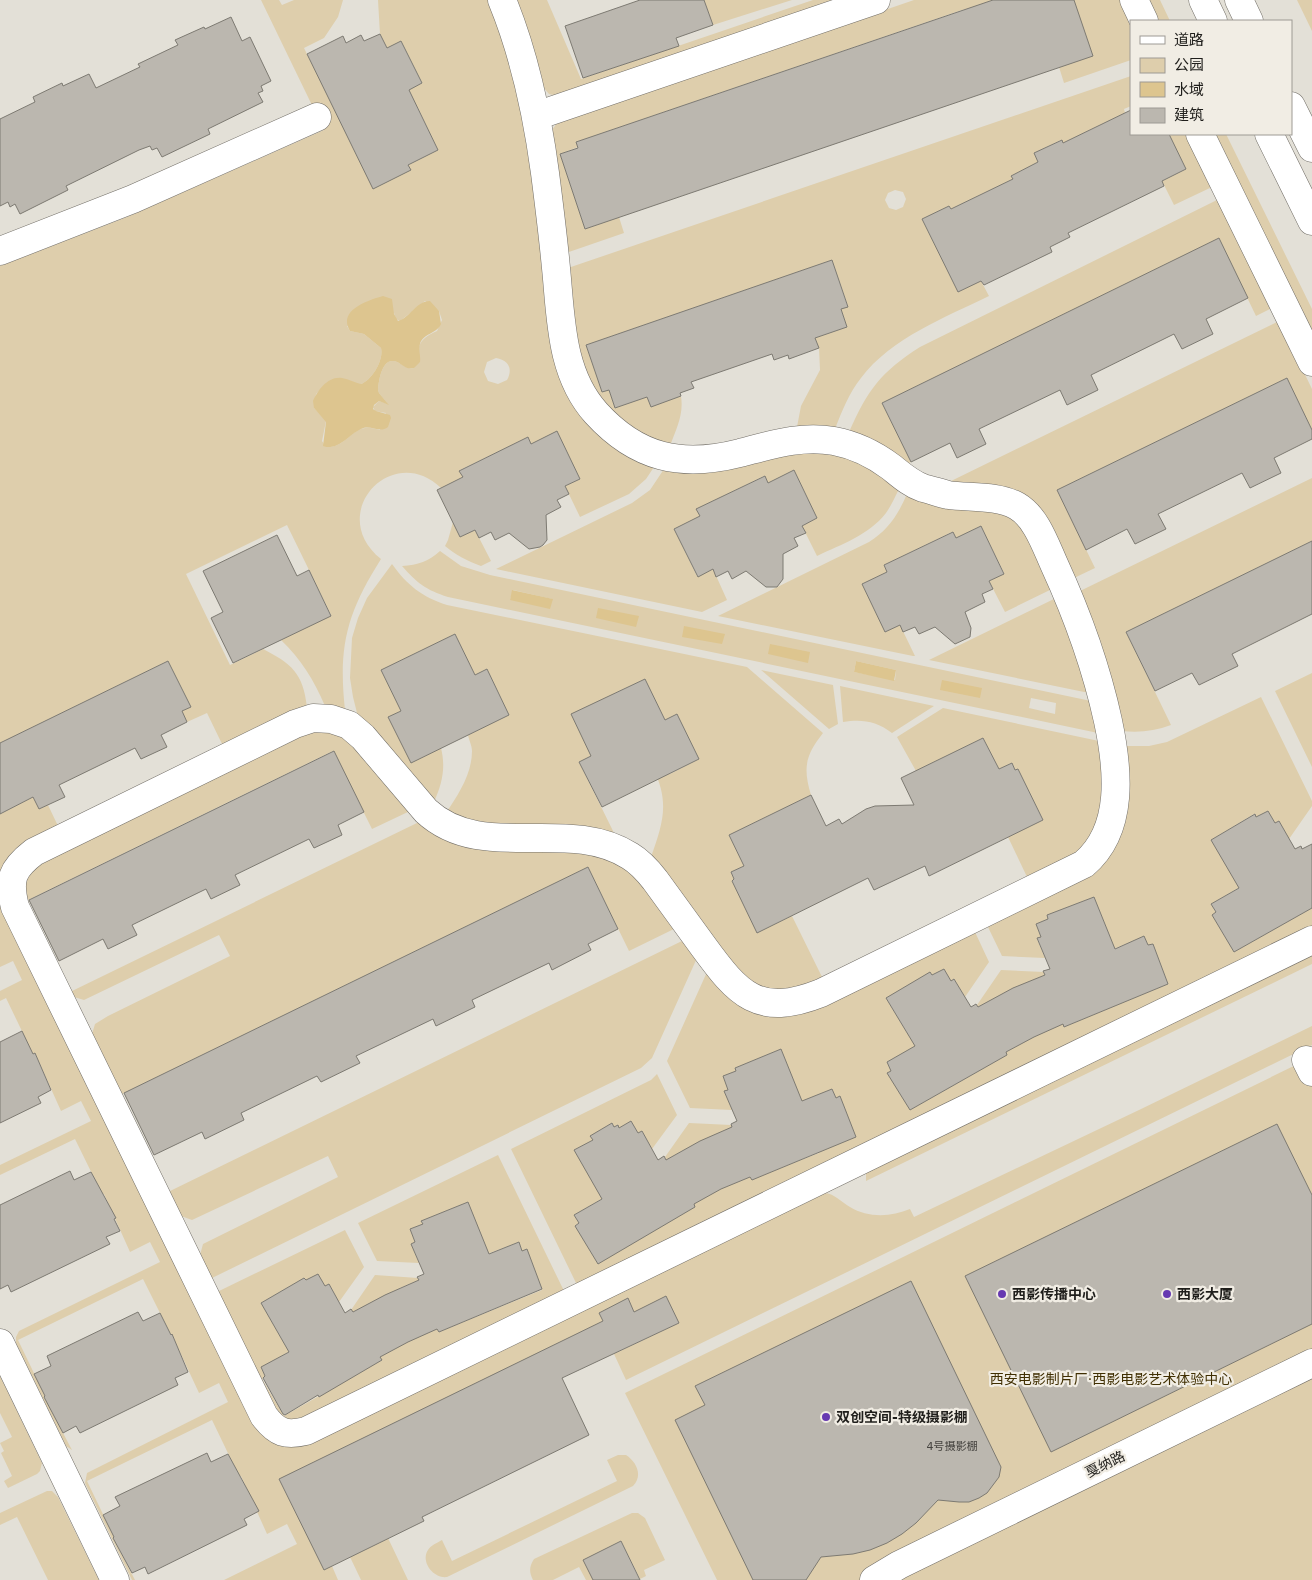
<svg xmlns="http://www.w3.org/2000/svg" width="1312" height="1580" font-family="'DejaVu Sans','Noto Sans SC',sans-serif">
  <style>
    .green { fill: #deceac; fill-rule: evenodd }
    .water { fill: #ddc58f }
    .building { fill: #bbb7af; stroke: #7d7a72 }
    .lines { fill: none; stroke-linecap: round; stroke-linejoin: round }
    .minor-casing { stroke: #726e67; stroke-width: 29 }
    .secondary-casing { stroke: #726e67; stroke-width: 29 }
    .minor { stroke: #fff; stroke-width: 28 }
    .secondary { stroke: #fff; stroke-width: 28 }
    .poi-dot { fill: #6639b1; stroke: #f1ede4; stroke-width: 2 }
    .labels { text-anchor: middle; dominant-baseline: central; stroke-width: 4.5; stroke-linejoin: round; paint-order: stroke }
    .number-label { font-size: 11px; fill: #464440 }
    .poi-label { font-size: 14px; font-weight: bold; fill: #1f1e1b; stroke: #f1ede4; text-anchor: start }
    .park-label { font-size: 14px; fill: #402f02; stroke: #f1ede4 }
    .street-label { font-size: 14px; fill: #1f1e1b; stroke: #f1ede4 }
  </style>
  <rect width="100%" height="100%" fill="#e3e0d7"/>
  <path class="green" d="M 261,0 L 279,0 L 282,5 L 294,0 L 343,0 L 338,17 L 324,38 L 304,48 L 373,188 L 410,170 L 408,165 L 438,150 L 418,108 L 396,96 L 422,83 L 401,41 L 387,48 L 380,34 L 378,0 L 488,0 L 507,46 L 529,143 L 541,246 L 605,440 L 624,454 L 654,467 L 646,479 L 629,494 L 580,517 L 565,486 L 580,479 L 557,432 L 531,444 L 528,437 L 460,470 L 463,477 L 441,488 C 392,441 325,514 381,559 C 347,613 338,646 345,710 L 325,706 C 314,680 301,659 281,640 L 331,615 L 287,525 L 186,574 L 230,665 L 263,649 C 292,664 303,673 307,707 L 223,746 L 207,713 L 187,722 L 182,711 L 191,707 L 168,661 L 0,743 L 0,266 L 127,217 L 324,130 ZM 425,301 L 439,311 L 442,320 L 437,331 C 415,341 420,347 414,368 C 406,369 405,366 399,363 C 383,354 379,378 378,390 L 379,393 L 388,404 L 379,401 L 373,407 L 375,411 L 386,413 L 380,430 C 375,429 370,427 365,428 C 350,430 345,448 326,447 L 322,441 L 326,421 L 314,408 L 316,394 L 328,382 L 361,384 C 372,380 384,360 381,348 L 364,334 L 350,331 L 347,326 L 394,313 L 396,319 L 400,321 ZM 496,358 C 509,360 513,369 507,380 L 498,384 L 488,381 L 484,372 L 487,362 Z
    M 515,0 L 547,0 L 581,79 L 813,0 L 840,0 L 558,96 L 549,94 L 543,87 Z
    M 704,0 L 792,0 L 713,25 Z
    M 914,0 L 1004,0 L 962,10 L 576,142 L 578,147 L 560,154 L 585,229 L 619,217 L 624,233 L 566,253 L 552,130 L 557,123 Z
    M 1074,0 L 1120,0 L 1131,21 L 1131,60 L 1064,83 L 1059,67 Z
    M 1147,0 L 1160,0 L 1170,21 L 1158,21 Z
    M 1297,0 L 1312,0 L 1312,31 Z
    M 1131,76 L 1131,106 L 1124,109 L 1125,113 L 1063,143 L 1061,140 L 1034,153 L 1038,162 L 1011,176 L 1013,179 L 951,209 L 949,206 L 922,219 L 958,292 L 981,281 L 989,296 C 946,317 891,338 861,378 C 849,393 842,411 835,429 L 797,427 L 801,406 L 820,370 L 819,348 L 815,338 L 847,327 L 841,309 L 848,306 L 832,260 L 586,345 L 602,392 L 609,390 L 615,408 L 647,397 L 651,407 L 681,396 C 684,415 676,429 670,446 C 653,441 644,435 629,425 C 624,422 618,419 614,415 C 573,377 573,319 568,268 ZM 895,190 L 903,192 L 906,199 L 903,207 L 896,210 L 889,208 L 885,200 L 888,193 Z
    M 1169,134 L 1186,134 L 1212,187 L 1174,205 L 1162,181 L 1186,169 Z
    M 1213,134 L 1226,134 L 1312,309 L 1312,334 Z
    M 1219,199 L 1272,308 L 1256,316 L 1219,239 L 882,403 L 911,462 L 907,464 L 849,432 C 868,389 881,372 920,347 Z
    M 1279,321 L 1312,389 L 1312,430 L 1287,378 L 1057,490 L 1095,568 L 1074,578 L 1052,529 L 949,482 Z
    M 801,451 L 836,453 L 865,465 L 899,489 C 895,497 891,506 886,513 C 869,535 842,544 817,556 L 802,526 L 817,518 L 794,470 L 768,483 L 764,476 L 697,509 L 700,516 L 674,529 L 697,576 L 713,569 L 727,600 L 702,612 L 496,569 L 632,503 L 650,490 L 664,469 Z
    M 1312,478 L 1312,541 L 1126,632 L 1171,725 C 1155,731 1139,733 1122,731 L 1080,591 Z
    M 907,494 C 926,498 1006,509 1016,520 C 1033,539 1041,566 1052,589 L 1005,612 L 989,581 L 1004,573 L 981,526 L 956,538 L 952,532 L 884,565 L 887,572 L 862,584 L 885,632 L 900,625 L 915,656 L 913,656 L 718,616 L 869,542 C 888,530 898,515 907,494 Z
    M 453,522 L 460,537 L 475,530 L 491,561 L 481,566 C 467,561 456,555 445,546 L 448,540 Z
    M 440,551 L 461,566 L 490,575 L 1091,701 L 1098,733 L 448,597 C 426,590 417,583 402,566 C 418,565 429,561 440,551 ZM 513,590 L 552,599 L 510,600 ZM 856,661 L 896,670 L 895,680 L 854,672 ZM 1031,698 L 1056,703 L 1055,714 L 1029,708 Z
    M 392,564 C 407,585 422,597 447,605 L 747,667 L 823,733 C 805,756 803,768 811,795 L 729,835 L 744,866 L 731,872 L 734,879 L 732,881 L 757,932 L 792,916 L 823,979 C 803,988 780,995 759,987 C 753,984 747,979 742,976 L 651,857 C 663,823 670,802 653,768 L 664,763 L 670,774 L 699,759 L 677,714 L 665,720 L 645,679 L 615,693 L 591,756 L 579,762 L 615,835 L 469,822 L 446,813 C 458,795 472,774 472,751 C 472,746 469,740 468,735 L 509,715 L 487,669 L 475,675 L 455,634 L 381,670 L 401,711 L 388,717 L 411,762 L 441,748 C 446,768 442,784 434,802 L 358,717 L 353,697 L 350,678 L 352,638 L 358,618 L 367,598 Z
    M 1056,598 L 1089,693 L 929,660 Z
    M 761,670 L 833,685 L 838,724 L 829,729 Z
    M 1312,673 L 1312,767 L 1275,691 Z
    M 840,686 L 934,706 L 892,733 C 876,721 862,719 843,722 Z
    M 1261,697 L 1312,801 L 1312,806 L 1289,839 L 1279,821 L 1275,823 L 1268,811 L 1256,817 L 1254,814 L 1211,840 L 1240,887 L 1211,904 L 1216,913 L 1212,915 L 1234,952 L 1312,908 L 1312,926 L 577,1285 L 511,1149 L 651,1080 L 657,1074 L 677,1115 L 652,1149 L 642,1131 L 638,1133 L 631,1121 L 619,1128 L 618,1125 L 614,1127 L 612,1123 L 591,1136 L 593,1140 L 574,1150 L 603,1198 L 574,1215 L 579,1223 L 575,1226 L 597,1262 L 695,1207 L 693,1204 L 720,1189 L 750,1177 L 752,1179 L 819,1153 L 840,1096 L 836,1098 L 832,1089 L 801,1102 L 781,1049 L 735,1068 L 736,1071 L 724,1076 L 728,1090 L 725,1091 L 732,1110 L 690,1108 L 667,1061 L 707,972 L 748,1009 L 975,932 L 989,962 L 965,997 L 954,979 L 951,981 L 944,969 L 886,998 L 907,1033 L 911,1030 L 916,1046 L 887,1062 L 891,1071 L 888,1073 L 910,1110 L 1007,1055 L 1006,1052 L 1035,1036 L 1063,1024 L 1064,1027 L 1168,984 L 1153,944 L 1148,945 L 1144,937 L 1113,949 L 1109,934 L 1094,897 L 1047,915 L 1048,919 L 1036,924 L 1041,937 L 1037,939 L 1045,958 L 1002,956 L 987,925 L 1076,882 L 1125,746 L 1149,746 L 1167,742 Z
    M 943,708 L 1099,741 C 1103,777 1110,828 1077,854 C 1063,864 1043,871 1028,879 L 1008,837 L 1043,820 L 1018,769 L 1015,770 L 1012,763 L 999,769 L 983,738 L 916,771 L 897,737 Z
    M 319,730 L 339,733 L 357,749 L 410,811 L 372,829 L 333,751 L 26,901 C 22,892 25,877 31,869 L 292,739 Z
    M 33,797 L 39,809 L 48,805 L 58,826 C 28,841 12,844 0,878 L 0,814 Z
    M 419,822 L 581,852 L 610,860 L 635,875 L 676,928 L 629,951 L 588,867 L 120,1095 L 92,1034 L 95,1024 L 108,1016 L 230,956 L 219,935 L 84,1000 L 74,997 L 70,992 Z
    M 0,899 L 273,1442 L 823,1193 C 833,1192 841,1202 850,1207 C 868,1218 891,1217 910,1209 L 914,1217 L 1139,1110 L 1312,1026 L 1312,1045 L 626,1380 L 614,1354 L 279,1479 L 297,1515 L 332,1566 L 338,1580 L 224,1580 L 297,1544 L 287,1524 L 267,1534 L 241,1476 L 239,1476 L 212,1420 L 87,1481 L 114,1537 L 113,1538 L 135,1580 L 132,1580 L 85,1483 L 87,1473 L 228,1402 L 219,1383 L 199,1393 L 172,1335 L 171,1335 L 143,1279 L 18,1340 L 45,1396 L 44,1397 L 72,1450 L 66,1446 L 16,1343 L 16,1337 L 19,1331 L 160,1262 L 150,1242 L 130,1252 L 104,1194 L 102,1194 L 75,1139 L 0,1175 L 0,1165 L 91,1121 L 81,1101 L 61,1111 L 35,1053 L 33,1054 L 6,998 L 0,1001 L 0,991 L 22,980 L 13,961 L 0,967 ZM 627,1299 L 634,1312 L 679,1323 L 618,1352 L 599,1313 Z
    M 684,940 L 697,958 L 652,1058 L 641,1068 L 210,1279 L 200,1255 L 203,1244 L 338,1177 L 328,1156 L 192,1220 L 181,1216 L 168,1192 Z
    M 1312,953 L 1312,964 L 866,1181 L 866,1174 L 868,1170 Z
    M 1001,970 L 1044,972 L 1045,975 L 978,1007 L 977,1005 Z
    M 1306,1060 L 1312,1072 L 1312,1580 L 717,1580 L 625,1393 Z
    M 689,1123 L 731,1125 L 732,1127 L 688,1157 L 684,1150 L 666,1160 L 665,1157 Z
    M 498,1155 L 564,1291 L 297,1421 L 294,1422 L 279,1417 L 217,1292 L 345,1230 L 364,1267 L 339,1302 L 329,1284 L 325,1286 L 306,1280 L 304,1278 L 261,1303 L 281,1338 L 290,1351 L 261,1368 L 265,1376 L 262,1379 L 284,1416 L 382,1360 L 380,1357 L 409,1341 L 437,1329 L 439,1332 L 542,1290 L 527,1249 L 522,1251 L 519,1242 L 487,1254 L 468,1202 L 421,1221 L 423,1224 L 410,1229 L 415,1242 L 411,1244 L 419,1263 L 377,1261 L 358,1223 Z
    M 375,1275 L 418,1278 L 419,1280 L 400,1288 L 403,1296 L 375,1309 L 370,1303 L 353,1312 L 351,1310 Z
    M 0,1376 L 42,1463 L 40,1471 L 37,1474 L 8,1488 L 4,1481 L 12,1476 L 1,1453 L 4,1451 L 0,1443 L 12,1437 L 0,1413 Z
    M 618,1455 L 626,1455 C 637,1462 643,1476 633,1486 L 447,1577 C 434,1579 420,1562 428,1550 C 431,1545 437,1543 442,1540 L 452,1561 L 617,1481 L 607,1460 Z
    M 47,1491 L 52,1491 L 58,1497 L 99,1580 L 48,1580 L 17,1517 L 0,1525 L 0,1513 Z
    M 632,1513 L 638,1513 L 645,1518 L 665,1560 L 644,1570 L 646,1576 L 640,1579 L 621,1541 L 584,1560 L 593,1580 L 586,1580 L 579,1567 L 553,1580 L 533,1580 C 529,1572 529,1567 534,1559 Z
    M 388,1538 L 408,1580 L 361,1580 L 350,1557 Z"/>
  <path class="water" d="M 383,296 L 392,299 L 394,314 L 398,321 C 410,318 416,301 430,301 L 439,311 L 441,324 C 437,334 423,333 420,344 C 418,350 421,356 420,362 L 414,368 C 406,369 405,367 399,363 C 383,354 379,378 378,390 L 379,393 L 389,405 L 379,401 L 374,405 L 373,409 L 376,411 L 390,415 L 391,418 L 388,427 C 379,434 371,424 361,429 C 348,435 342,448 326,447 L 323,446 L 326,422 L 314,408 L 313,401 C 318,390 328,376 342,378 C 349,379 355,383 361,384 C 372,380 384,360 381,348 L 364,334 L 350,331 C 337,310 369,300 383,296 Z
    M 512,590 L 553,599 L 550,609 L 510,600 Z
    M 598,608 L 639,616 L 636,627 L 596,618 Z
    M 684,626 L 725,634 L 722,644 L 682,637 Z
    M 770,644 L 810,652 L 808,663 L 768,654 Z
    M 856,661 L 896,670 L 894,681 L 854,672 Z
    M 942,680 L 982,688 L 980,698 L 940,690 Z"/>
  <path class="building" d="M 640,0 L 704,0 L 713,25 L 676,38 L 679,46 L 583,78 L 565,26 Z
    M 993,0 L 1074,0 L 1093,56 L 585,229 L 560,154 L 578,148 L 576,142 Z
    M 231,17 L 242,41 L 250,37 L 271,81 L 261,86 L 263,91 L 258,93 L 263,102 L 208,129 L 210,134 L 162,157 L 157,148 L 152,150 L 150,146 L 139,150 L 66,186 L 68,190 L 20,214 L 15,204 L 10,207 L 8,202 L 0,206 L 0,119 L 35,102 L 33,97 L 62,83 L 63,86 L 89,74 L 96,88 L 140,67 L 138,64 L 178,45 L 175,40 L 204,27 L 205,29 Z
    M 380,34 L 387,48 L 401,41 L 422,83 L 409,90 L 438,150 L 408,165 L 411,170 L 373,189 L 307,54 L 343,36 L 346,43 L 361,35 L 364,41 Z
    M 1131,110 L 1131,134 L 1169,134 L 1186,169 L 1162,181 L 1164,186 L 1068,233 L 1070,237 L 1050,247 L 1052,252 L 984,285 L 981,281 L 958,292 L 922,219 L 949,206 L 951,209 L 1013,179 L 1011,176 L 1038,162 L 1034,153 L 1062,140 L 1063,143 Z
    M 1219,238 L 1248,298 L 1206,319 L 1213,334 L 1182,349 L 1174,334 L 1091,375 L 1098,390 L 1067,405 L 1060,390 L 979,429 L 986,444 L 957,458 L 950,443 L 911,462 L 882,403 Z
    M 832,260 L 848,307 L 841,309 L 847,327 L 815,338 L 819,348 L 789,359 L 788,355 L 774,360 L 772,354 L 691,382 L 694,388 L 680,393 L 681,396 L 651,407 L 647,397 L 615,408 L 609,390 L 602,392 L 586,345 Z
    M 1287,378 L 1312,430 L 1312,439 L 1274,458 L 1281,473 L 1250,488 L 1242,473 L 1158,514 L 1166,529 L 1135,544 L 1127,529 L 1086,550 L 1057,490 Z
    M 557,431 L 580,479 L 565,486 L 569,494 L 557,500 L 561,507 L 546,515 L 547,540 L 543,545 L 540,547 L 529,549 L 509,533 L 495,540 L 491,532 L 479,538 L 475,530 L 460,537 L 437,490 L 463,477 L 459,471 L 528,437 L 531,444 Z
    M 794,470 L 817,518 L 802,526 L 806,533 L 794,538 L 798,546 L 783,554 L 783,579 L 777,587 L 766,587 L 746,571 L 732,579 L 728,571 L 716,577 L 713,569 L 698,577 L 674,529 L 700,516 L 696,509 L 765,476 L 768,483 Z
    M 981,526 L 1004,574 L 989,581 L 993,589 L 982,594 L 985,602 L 965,612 L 971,628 L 970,637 L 955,644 L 935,627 L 919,634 L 915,627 L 903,632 L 900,625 L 885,632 L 862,584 L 887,572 L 884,565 L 953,532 L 956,538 Z
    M 277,535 L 297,576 L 309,570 L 331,616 L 233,663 L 211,618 L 223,612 L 203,571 Z
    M 1312,541 L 1312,614 L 1232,654 L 1238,666 L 1199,685 L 1192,673 L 1155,691 L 1126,632 Z
    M 455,634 L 475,675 L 487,669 L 509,715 L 411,763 L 388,717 L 401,711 L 381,670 Z
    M 168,661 L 191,707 L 182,711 L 187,722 L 161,735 L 167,747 L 141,759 L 135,748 L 59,785 L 65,797 L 39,809 L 33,797 L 0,814 L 0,743 Z
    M 645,679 L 665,720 L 677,714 L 699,759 L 602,807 L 579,762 L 591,756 L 571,714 Z
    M 983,738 L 999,769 L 1012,763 L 1015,770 L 1018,769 L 1043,820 L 929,876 L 925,866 L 874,890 L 868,878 L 757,933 L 732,881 L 734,879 L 731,872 L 744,866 L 729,835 L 811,795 L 826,826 L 839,819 L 842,824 L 866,809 L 875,806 L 914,805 L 901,778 Z
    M 334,751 L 364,812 L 338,825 L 342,835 L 314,848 L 309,839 L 235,875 L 240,885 L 211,899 L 206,889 L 132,925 L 137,935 L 108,949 L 103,939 L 59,961 L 29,900 Z
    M 1268,811 L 1275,823 L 1279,821 L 1295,849 L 1301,846 L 1302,849 L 1312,844 L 1312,908 L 1234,952 L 1212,915 L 1216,912 L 1211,904 L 1239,888 L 1211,840 L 1255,814 L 1256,817 Z
    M 588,867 L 618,929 L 588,944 L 591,950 L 552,970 L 549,963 L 472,1000 L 475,1007 L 436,1026 L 433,1019 L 356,1056 L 360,1063 L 321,1082 L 317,1076 L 241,1113 L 244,1120 L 205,1139 L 202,1132 L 154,1155 L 124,1093 Z
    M 1094,897 L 1115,949 L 1144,936 L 1148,945 L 1153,944 L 1168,984 L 1064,1027 L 1063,1024 L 1034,1037 L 1006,1052 L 1007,1055 L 910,1110 L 887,1073 L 891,1071 L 887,1062 L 915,1046 L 886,998 L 930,972 L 932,975 L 944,969 L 951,981 L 954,979 L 971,1007 L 976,1004 L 978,1007 L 1013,988 L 1045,975 L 1043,971 L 1050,969 L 1037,938 L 1041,937 L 1036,924 L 1048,919 L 1047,915 Z
    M 22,1031 L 33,1054 L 35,1053 L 51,1090 L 38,1097 L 41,1103 L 0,1123 L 0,1042 Z
    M 781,1049 L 802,1101 L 832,1089 L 836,1098 L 840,1096 L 856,1137 L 752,1180 L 750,1177 L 721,1189 L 694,1204 L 695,1207 L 598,1264 L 575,1226 L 579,1223 L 574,1215 L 602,1199 L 574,1150 L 593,1140 L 590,1136 L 612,1123 L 614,1127 L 618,1125 L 619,1128 L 631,1121 L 638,1133 L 642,1131 L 658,1160 L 664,1156 L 666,1160 L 700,1141 L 732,1127 L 731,1124 L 737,1121 L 724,1091 L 728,1090 L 723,1076 L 736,1071 L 735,1068 Z
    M 1277,1124 L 1312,1195 L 1312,1324 L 1051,1452 L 965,1276 Z
    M 70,1171 L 74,1180 L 91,1172 L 116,1218 L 114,1219 L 120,1231 L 106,1237 L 110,1244 L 11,1292 L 8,1285 L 0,1289 L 0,1205 Z
    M 468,1202 L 489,1254 L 519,1242 L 522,1251 L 527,1249 L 542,1289 L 439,1332 L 437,1329 L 408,1342 L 380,1357 L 382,1360 L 319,1397 L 318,1395 L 285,1415 L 283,1414 L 263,1378 L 265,1376 L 261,1367 L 289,1352 L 261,1303 L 304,1278 L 306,1280 L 318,1274 L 325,1286 L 329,1284 L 345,1313 L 351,1309 L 353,1312 L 385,1295 L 419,1280 L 417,1277 L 424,1274 L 411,1244 L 415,1242 L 410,1229 L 423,1224 L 421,1221 Z
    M 911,1281 L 1001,1467 L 999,1477 L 987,1493 L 979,1498 L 969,1502 L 959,1502 L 938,1500 L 916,1523 L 902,1534 L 887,1543 L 870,1550 L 853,1554 L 821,1557 L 806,1580 L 753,1580 L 675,1420 L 705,1405 L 695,1386 Z
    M 666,1296 L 679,1323 L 562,1378 L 589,1435 L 422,1517 L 424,1521 L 324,1570 L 279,1479 L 603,1321 L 599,1313 L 628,1298 L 634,1312 Z
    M 138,1312 L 143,1321 L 160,1313 L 171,1335 L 172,1334 L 188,1372 L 175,1378 L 178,1385 L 80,1433 L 76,1426 L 63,1433 L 44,1397 L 45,1396 L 34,1374 L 51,1366 L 47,1356 Z
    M 207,1453 L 211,1462 L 228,1454 L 259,1511 L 244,1519 L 247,1525 L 148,1574 L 145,1567 L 132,1573 L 113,1538 L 114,1537 L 103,1515 L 120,1506 L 115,1497 Z
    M 621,1541 L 640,1580 L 593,1580 L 583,1560 Z"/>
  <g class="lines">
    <g class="minor-casing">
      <path id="minor" d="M 502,0 C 525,56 537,113 545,173 C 549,204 553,236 556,268 C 561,317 560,373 596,413 C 637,458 681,468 740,453 C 771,445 801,435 834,441 C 855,445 875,455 891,467 C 901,475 911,484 923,488 C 931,490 940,493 948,495 C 970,498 997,495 1017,506 C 1036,517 1045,544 1054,564 C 1077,614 1096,666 1108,721 C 1118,768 1125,829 1084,864 L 821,993 C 758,1018 738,994 703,946 C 687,924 671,902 655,880 C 648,871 640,862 630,856 C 568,816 482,863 426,811 L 363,737 L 349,725 L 331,719 L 313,718 L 295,724 L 34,852 C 12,869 8,879 15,907 L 264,1416 C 277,1433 286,1436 306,1431 L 1312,940
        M 1134,0 L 1144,21
        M 536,116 L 876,0
        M 1200,134 L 1312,362
        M 0,251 L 133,199 L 317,117
        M 1306,1060 L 1312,1072
        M 0,1343 L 115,1580
        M 874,1580 L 899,1565 L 1312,1363"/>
    </g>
    <g class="secondary-casing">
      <path id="secondary" d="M 1203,0 L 1213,21
        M 1239,0 L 1249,21
        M 1291,106 L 1312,148
        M 1269,134 L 1312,221"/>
    </g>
    <use href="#minor" class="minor"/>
    <use href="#secondary" class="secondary"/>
  </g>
  <g class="poi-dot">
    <circle cx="1002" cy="1294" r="5"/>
    <circle cx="1167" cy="1294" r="5"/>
    <circle cx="826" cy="1417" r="5"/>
  </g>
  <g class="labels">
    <g class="number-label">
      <text x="952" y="1446">4号摄影棚</text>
    </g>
    <g class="poi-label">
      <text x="1012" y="1294">西影传播中心</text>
      <text x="1177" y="1294">西影大厦</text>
      <text x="836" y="1417">双创空间-特级摄影棚</text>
    </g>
    <g class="park-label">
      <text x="1111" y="1379">西安电影制片厂·西影电影艺术体验中心</text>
    </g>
    <g class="street-label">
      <text transform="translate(1105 1464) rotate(-26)">戛纳路</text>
    </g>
  </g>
  <rect x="1130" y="20" width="162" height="115" fill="#f1ede4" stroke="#9d9a94"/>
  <rect x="1140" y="36" width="25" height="8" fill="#ffffff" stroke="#9d9a94"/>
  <text x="1174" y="45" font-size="15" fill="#1f1e1b">道路</text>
  <rect x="1140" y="58" width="25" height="15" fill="#deceac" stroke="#9d9a94"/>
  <text x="1174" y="70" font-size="15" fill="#1f1e1b">公园</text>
  <rect x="1140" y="82" width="25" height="15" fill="#ddc58f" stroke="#9d9a94"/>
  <text x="1174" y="95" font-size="15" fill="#1f1e1b">水域</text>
  <rect x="1140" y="108" width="25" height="15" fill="#bbb7af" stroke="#9d9a94"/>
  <text x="1174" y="120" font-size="15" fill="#1f1e1b">建筑</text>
</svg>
